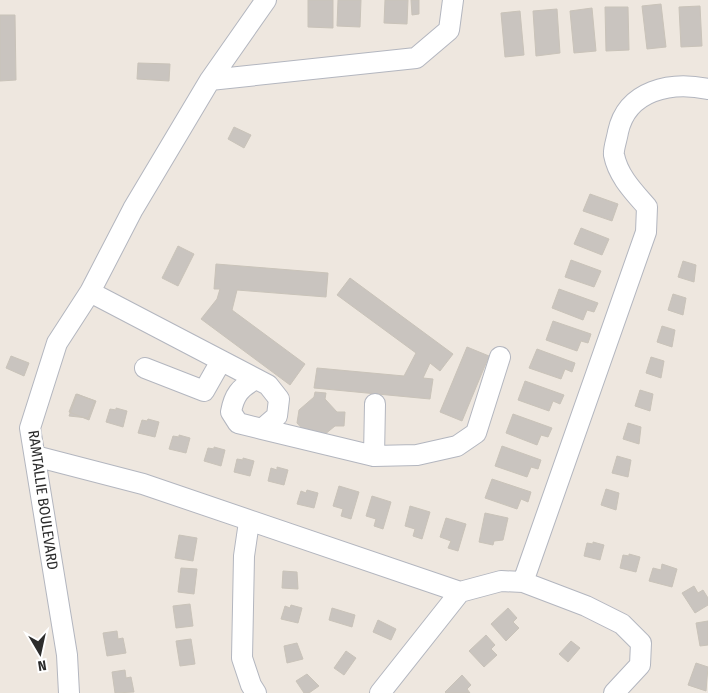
<svg xmlns="http://www.w3.org/2000/svg" width="708" height="693" font-family="'Fira Sans Condensed',sans-serif">
  <style>
    .building { fill: #c9c4bf; stroke: #c9c3b9 }
    .lines { fill: none; stroke-linecap: round; stroke-linejoin: round }
    .minor-casing { stroke: #b3b6bf; stroke-width: 22 }
    .minor { stroke: #fff; stroke-width: 20 }
    .labels { text-anchor: middle; dominant-baseline: central; stroke-width: 5; stroke-linejoin: round; paint-order: stroke }
    .street-label { font-size: 15px; fill: #2c2c2c; stroke: #fff }
  </style>
  <rect width="100%" height="100%" fill="#eee7df"/>
  <path class="building" d="M 308,0 L 333,0 L 333,28 L 308,27 Z
    M 338,0 L 361,0 L 360,27 L 337,26 Z
    M 385,0 L 408,0 L 407,24 L 384,23 Z
    M 411,0 L 419,0 L 419,14 L 412,15 Z
    M 661,4 L 666,47 L 647,49 L 642,6 Z
    M 700,6 L 702,46 L 681,47 L 679,7 Z
    M 605,7 L 628,7 L 629,50 L 606,51 Z
    M 592,8 L 596,51 L 574,53 L 570,11 Z
    M 557,9 L 560,53 L 536,56 L 533,11 Z
    M 520,11 L 524,55 L 505,57 L 501,13 Z
    M 0,15 L 15,15 L 16,80 L 0,81 Z
    M 138,63 L 170,64 L 169,81 L 137,79 Z
    M 234,127 L 251,135 L 244,148 L 228,139 Z
    M 590,194 L 618,204 L 612,221 L 583,211 Z
    M 581,228 L 609,239 L 602,255 L 574,244 Z
    M 178,246 L 194,254 L 178,286 L 162,278 Z
    M 571,260 L 601,271 L 594,287 L 565,277 Z
    M 683,261 L 696,265 L 694,282 L 678,277 Z
    M 216,264 L 328,273 L 326,297 L 237,290 L 232,310 L 305,364 L 290,385 L 201,319 L 217,299 L 220,289 L 214,289 Z
    M 350,278 L 453,354 L 440,371 L 430,363 L 423,378 L 433,379 L 430,399 L 314,388 L 317,368 L 404,376 L 416,353 L 337,295 Z
    M 559,289 L 598,303 L 594,312 L 587,310 L 583,320 L 552,308 Z
    M 673,294 L 686,298 L 683,315 L 668,310 Z
    M 553,321 L 591,334 L 588,343 L 581,341 L 577,351 L 546,340 Z
    M 662,326 L 675,330 L 672,347 L 657,342 Z
    M 467,347 L 489,356 L 462,421 L 440,412 Z
    M 537,349 L 575,363 L 572,372 L 565,369 L 561,379 L 529,368 Z
    M 11,356 L 29,363 L 24,376 L 6,368 Z
    M 651,357 L 664,361 L 661,378 L 646,373 Z
    M 525,381 L 564,395 L 560,404 L 553,401 L 549,411 L 518,400 Z
    M 640,390 L 653,394 L 650,411 L 635,406 Z
    M 315,392 L 326,393 L 325,399 L 337,412 L 345,412 L 344,426 L 335,426 L 324,435 L 308,435 L 297,423 L 299,410 L 314,397 Z
    M 76,394 L 96,401 L 89,420 L 69,412 Z
    M 77,394 L 95,401 L 88,418 L 69,416 Z
    M 116,408 L 127,411 L 123,427 L 106,422 L 110,409 L 116,410 Z
    M 513,414 L 552,428 L 548,437 L 541,435 L 537,445 L 506,433 Z
    M 148,419 L 159,422 L 155,437 L 138,433 L 142,420 L 147,421 Z
    M 628,423 L 641,427 L 639,444 L 623,439 Z
    M 179,435 L 190,438 L 186,453 L 169,449 L 173,436 L 179,437 Z
    M 502,446 L 541,460 L 538,469 L 531,467 L 527,477 L 495,466 Z
    M 214,447 L 225,450 L 221,466 L 204,461 L 208,448 L 214,449 Z
    M 617,456 L 631,460 L 628,477 L 612,473 Z
    M 243,458 L 254,461 L 250,476 L 234,472 L 237,459 L 243,460 Z
    M 277,467 L 288,470 L 284,485 L 268,481 L 271,468 L 277,470 Z
    M 492,479 L 531,492 L 528,502 L 521,499 L 517,509 L 485,498 Z
    M 339,486 L 359,492 L 351,519 L 341,516 L 343,509 L 333,506 Z
    M 606,489 L 619,493 L 616,510 L 601,505 Z
    M 307,490 L 318,493 L 314,508 L 297,504 L 301,491 L 306,493 Z
    M 372,496 L 391,502 L 383,529 L 374,526 L 376,519 L 366,516 Z
    M 410,506 L 430,512 L 422,539 L 413,536 L 415,529 L 405,526 Z
    M 485,513 L 508,518 L 503,540 L 494,541 L 493,545 L 479,542 Z
    M 446,518 L 466,524 L 458,551 L 448,548 L 451,541 L 440,537 Z
    M 179,535 L 197,538 L 193,561 L 175,558 Z
    M 593,542 L 604,545 L 600,560 L 584,556 L 587,543 L 593,544 Z
    M 629,554 L 640,557 L 636,572 L 620,568 L 623,555 L 629,556 Z
    M 662,564 L 677,569 L 672,587 L 649,581 L 653,568 L 661,570 Z
    M 181,568 L 197,569 L 194,594 L 178,592 Z
    M 283,571 L 297,572 L 298,589 L 282,588 Z
    M 694,586 L 698,593 L 703,590 L 708,598 L 708,605 L 695,613 L 682,593 Z
    M 190,604 L 193,626 L 176,628 L 173,606 Z
    M 291,605 L 302,608 L 298,623 L 281,619 L 285,606 L 290,608 Z
    M 332,608 L 355,615 L 352,627 L 329,620 Z
    M 508,608 L 517,618 L 513,622 L 519,628 L 506,641 L 491,624 Z
    M 378,620 L 396,629 L 391,640 L 373,632 Z
    M 708,621 L 708,645 L 700,646 L 696,623 Z
    M 117,631 L 118,639 L 123,638 L 126,653 L 107,656 L 103,633 Z
    M 486,635 L 495,645 L 491,649 L 497,655 L 484,667 L 469,651 Z
    M 191,639 L 195,664 L 180,666 L 176,641 Z
    M 571,641 L 580,648 L 568,662 L 559,654 Z
    M 297,643 L 303,659 L 287,663 L 284,646 Z
    M 346,651 L 356,658 L 344,675 L 334,668 Z
    M 696,663 L 708,667 L 706,691 L 688,685 Z
    M 125,670 L 126,678 L 131,677 L 134,692 L 115,693 L 112,672 Z
    M 307,674 L 319,686 L 309,693 L 304,693 L 296,681 Z
    M 462,675 L 471,685 L 467,689 L 470,693 L 446,693 L 445,692 Z"/>
  <g class="lines">
    <g class="minor-casing">
      <path id="minor" d="M 210,80 L 416,58 L 449,30 L 453,0
        M 90,292 L 268,385 L 279,399 L 277,416 L 262,429 L 238,423 L 231,412 C 234,395 240,388 254,380
        M 145,368 L 204,391 L 221,361
        M 262,429 L 374,456 L 417,455 L 457,446 L 476,433 L 500,357
        M 35,456 L 143,484 L 460,592 L 501,581 L 523,582 L 646,232 L 647,207 C 634,192 618,176 614,155 C 613,149 617,139 618,132 C 627,90 671,81 708,89
        M 374,456 L 375,404
        M 249,522 L 244,556 L 242,658 L 251,685 L 256,693
        M 523,582 L 586,606 L 622,624 L 641,643 L 640,665 L 614,693
        M 69,693 L 67,655 L 30,428 L 57,343 L 90,292 L 133,209 L 210,80 L 266,0
        M 380,693 L 460,592"/>
    </g>
    <use href="#minor" class="minor"/>
  </g>
  <g class="labels">
    <g class="street-label">
      <text transform="translate(43 500) rotate(82)">RAMTALLIE BOULEVARD</text>
    </g>
  </g>
  <g transform="translate(40 653) rotate(171)" stroke="#ffffff" stroke-width="4" paint-order="stroke">
  <path d="M0-4L9 19L0 12L-9 19Z" fill="#2c2c2c"/>
  <text y="-8" font-size="14" font-weight="bold" text-anchor="middle" fill="#2c2c2c">N</text>
  </g>
</svg>
